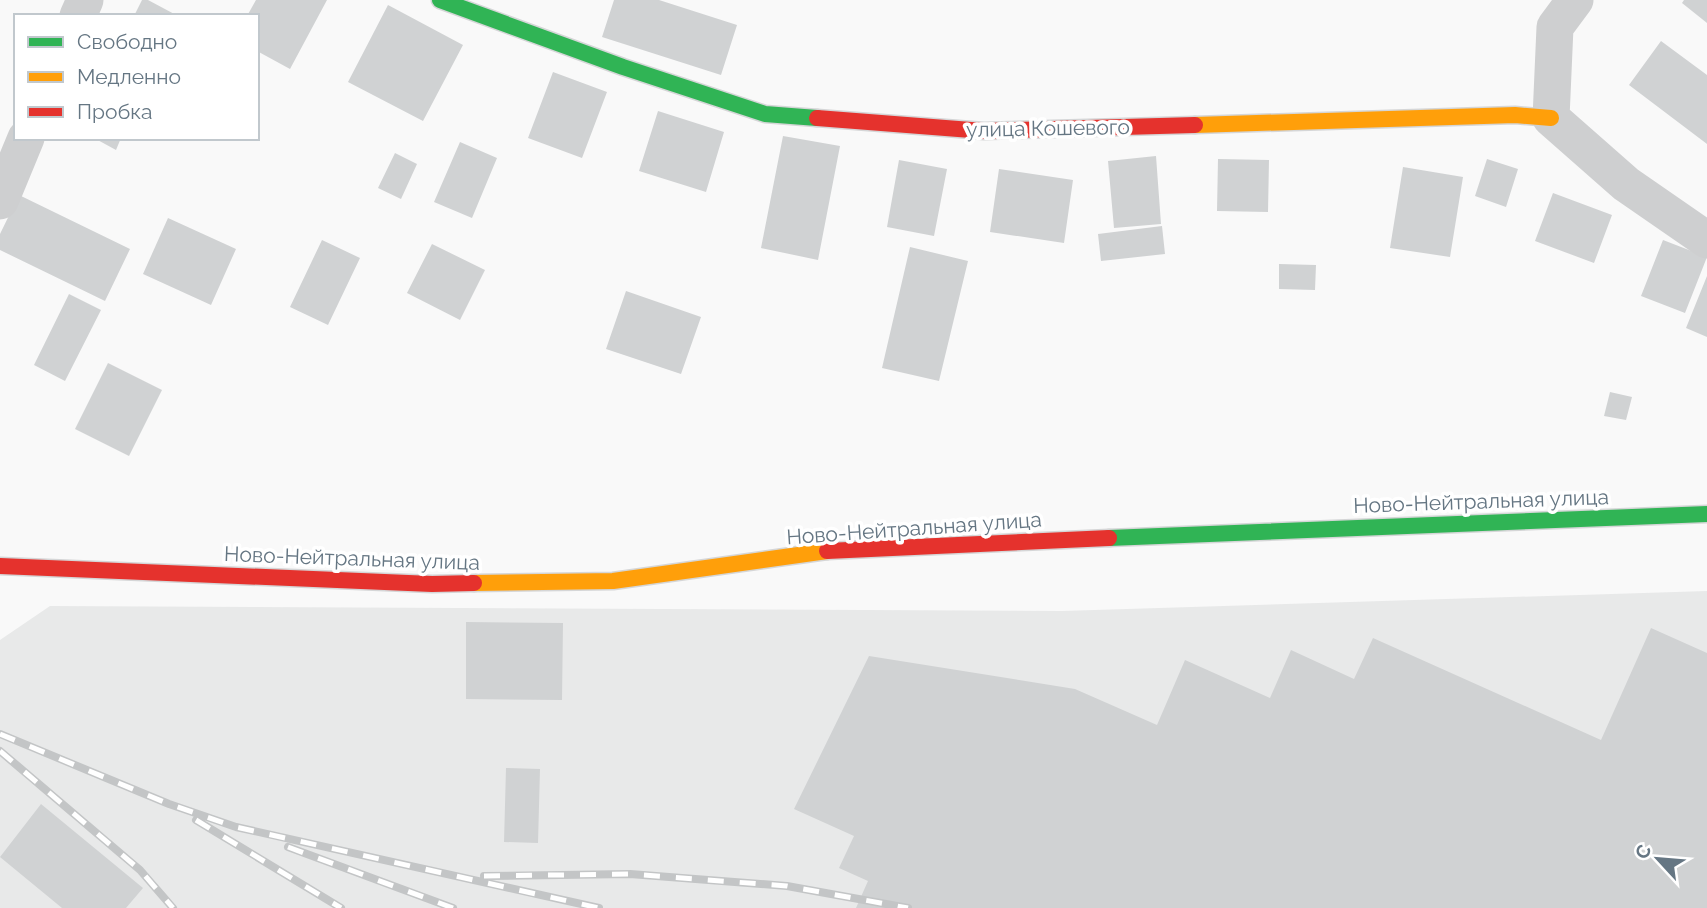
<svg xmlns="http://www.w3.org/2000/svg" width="1707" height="908" font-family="Raleway,sans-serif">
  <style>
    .built { fill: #e8e9e9 }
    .building { fill: #d0d2d3 }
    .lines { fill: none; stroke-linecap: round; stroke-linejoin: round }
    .fast-casing { stroke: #d5d6d7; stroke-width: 19 }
    .slow-casing { stroke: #d5d6d7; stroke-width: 19 }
    .jam-casing { stroke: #d5d6d7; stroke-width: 19 }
    .street { stroke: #cecfd0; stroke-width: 37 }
    .fast { stroke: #30b455; stroke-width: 16 }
    .slow { stroke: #ff9f0a; stroke-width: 16 }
    .jam { stroke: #e5322d; stroke-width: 16 }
    .rail-casing { stroke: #c3c5c6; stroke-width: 8 }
    .rail { stroke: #fff; stroke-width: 5; stroke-dasharray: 16; stroke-linecap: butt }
    .labels { text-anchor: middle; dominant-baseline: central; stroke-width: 7; stroke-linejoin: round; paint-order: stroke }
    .street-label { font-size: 21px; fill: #657683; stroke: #fff }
  </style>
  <rect width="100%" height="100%" fill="#f9f9f9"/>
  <path class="built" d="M 1707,591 L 1707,908 L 0,908 L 0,640 L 50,606 L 1062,611 Z"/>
  <path class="building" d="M 142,0 L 148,0 L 178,16 L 134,16 Z
    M 256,0 L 327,0 L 290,69 L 257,51 L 257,16 L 247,16 Z
    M 614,0 L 659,0 L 737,25 L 721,75 L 602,37 Z
    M 1684,0 L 1707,0 L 1707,23 L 1682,3 Z
    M 388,5 L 463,45 L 423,121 L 348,82 Z
    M 1661,41 L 1707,75 L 1707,144 L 1629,85 Z
    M 553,72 L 607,92 L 582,158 L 528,138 Z
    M 658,111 L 724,132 L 706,192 L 639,171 Z
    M 783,136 L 840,146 L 818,260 L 761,248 Z
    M 94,138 L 121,138 L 116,150 Z
    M 460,142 L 497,158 L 472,218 L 434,202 Z
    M 395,153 L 417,164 L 401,199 L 378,188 Z
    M 1156,156 L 1161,224 L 1114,228 L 1108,161 Z
    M 1218,159 L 1269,160 L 1268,212 L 1217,211 Z
    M 1487,159 L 1518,169 L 1506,207 L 1475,196 Z
    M 899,160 L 947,169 L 934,236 L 887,227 Z
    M 1403,167 L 1463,177 L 1450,257 L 1390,248 Z
    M 999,169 L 1073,180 L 1064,243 L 990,232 Z
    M 1553,193 L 1612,215 L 1594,263 L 1535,241 Z
    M 19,195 L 130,249 L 105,301 L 0,250 L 0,234 Z
    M 168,218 L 236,249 L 211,305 L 143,274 Z
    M 1162,226 L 1165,254 L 1101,261 L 1098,234 Z
    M 322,240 L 360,258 L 328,325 L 290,307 Z
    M 1663,240 L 1707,257 L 1685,313 L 1641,296 Z
    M 432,244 L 485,270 L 460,320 L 407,293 Z
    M 910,247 L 968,261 L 939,381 L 882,368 Z
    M 1279,264 L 1316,265 L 1315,290 L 1279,289 Z
    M 1707,276 L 1707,337 L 1686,328 Z
    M 626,291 L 701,317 L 681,374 L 606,349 Z
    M 69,294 L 101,310 L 65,381 L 34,365 Z
    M 108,363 L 162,390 L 129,456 L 75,429 Z
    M 1610,392 L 1632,397 L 1626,420 L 1604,416 Z
    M 466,622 L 563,623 L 562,700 L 466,699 Z
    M 1651,628 L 1707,653 L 1707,908 L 856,908 L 868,881 L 839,868 L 854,836 L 794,809 L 869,656 L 1075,689 L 1157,725 L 1185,660 L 1270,698 L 1291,650 L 1354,679 L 1373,638 L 1601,740 Z
    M 506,768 L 540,769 L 538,843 L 504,842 Z
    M 41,804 L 143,888 L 126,908 L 62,908 L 0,857 Z"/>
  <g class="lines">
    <g class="fast-casing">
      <path id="fast" d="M 440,0 L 623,67 L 765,114 L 817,118
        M 1109,538 L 1707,514"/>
    </g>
    <g class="slow-casing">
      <path id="slow" d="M 1195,125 L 1515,115 L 1551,118
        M 474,583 L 613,581 L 827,551"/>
    </g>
    <g class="jam-casing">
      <path id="jam" d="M 817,118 L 984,131 L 1195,125
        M 827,551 L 1109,538
        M 0,566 L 432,584 L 474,583"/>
    </g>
    <path class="street" d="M 1575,0 L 1555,27 L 1551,118 L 1626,184 L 1707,240
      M 78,16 L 85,0
      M 0,201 L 26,138"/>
    <use href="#fast" class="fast"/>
    <use href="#slow" class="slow"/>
    <use href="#jam" class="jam"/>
    <g class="rail-casing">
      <path id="rail" d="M 0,734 L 169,804 L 236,827 L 599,908
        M 0,751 L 140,870 L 173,908
        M 196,820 L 341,908
        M 288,847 L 453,908
        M 484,876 L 630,874 L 787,886 L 908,908"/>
    </g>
    <use href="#rail" class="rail"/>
  </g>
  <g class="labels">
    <g class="street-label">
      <text transform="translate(1048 128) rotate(-1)">улица Кошевого</text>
      <text transform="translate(1481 501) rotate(-2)">Ново-Нейтральная улица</text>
      <text transform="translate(914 528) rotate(-4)">Ново-Нейтральная улица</text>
      <text transform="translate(352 558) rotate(2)">Ново-Нейтральная улица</text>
    </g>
  </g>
  <rect x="14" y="14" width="245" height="126" fill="#ffffff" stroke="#c1c8cd" stroke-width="2"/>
  <rect x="28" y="37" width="35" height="10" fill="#30b455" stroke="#c1c8cd" stroke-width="2"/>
  <text x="77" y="49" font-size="21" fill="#657683">Свободно</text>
  <rect x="28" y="72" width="35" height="10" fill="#ff9f0a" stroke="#c1c8cd" stroke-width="2"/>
  <text x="77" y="84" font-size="21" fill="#657683">Медленно</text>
  <rect x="28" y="107" width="35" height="10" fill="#e5322d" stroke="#c1c8cd" stroke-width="2"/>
  <text x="77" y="119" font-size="21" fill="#657683">Пробка</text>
  <g transform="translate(1658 859) rotate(296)" stroke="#ffffff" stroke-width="5" paint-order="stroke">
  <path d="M0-5L12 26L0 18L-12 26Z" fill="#657683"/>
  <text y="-10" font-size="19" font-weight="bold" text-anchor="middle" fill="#657683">С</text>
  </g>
</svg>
